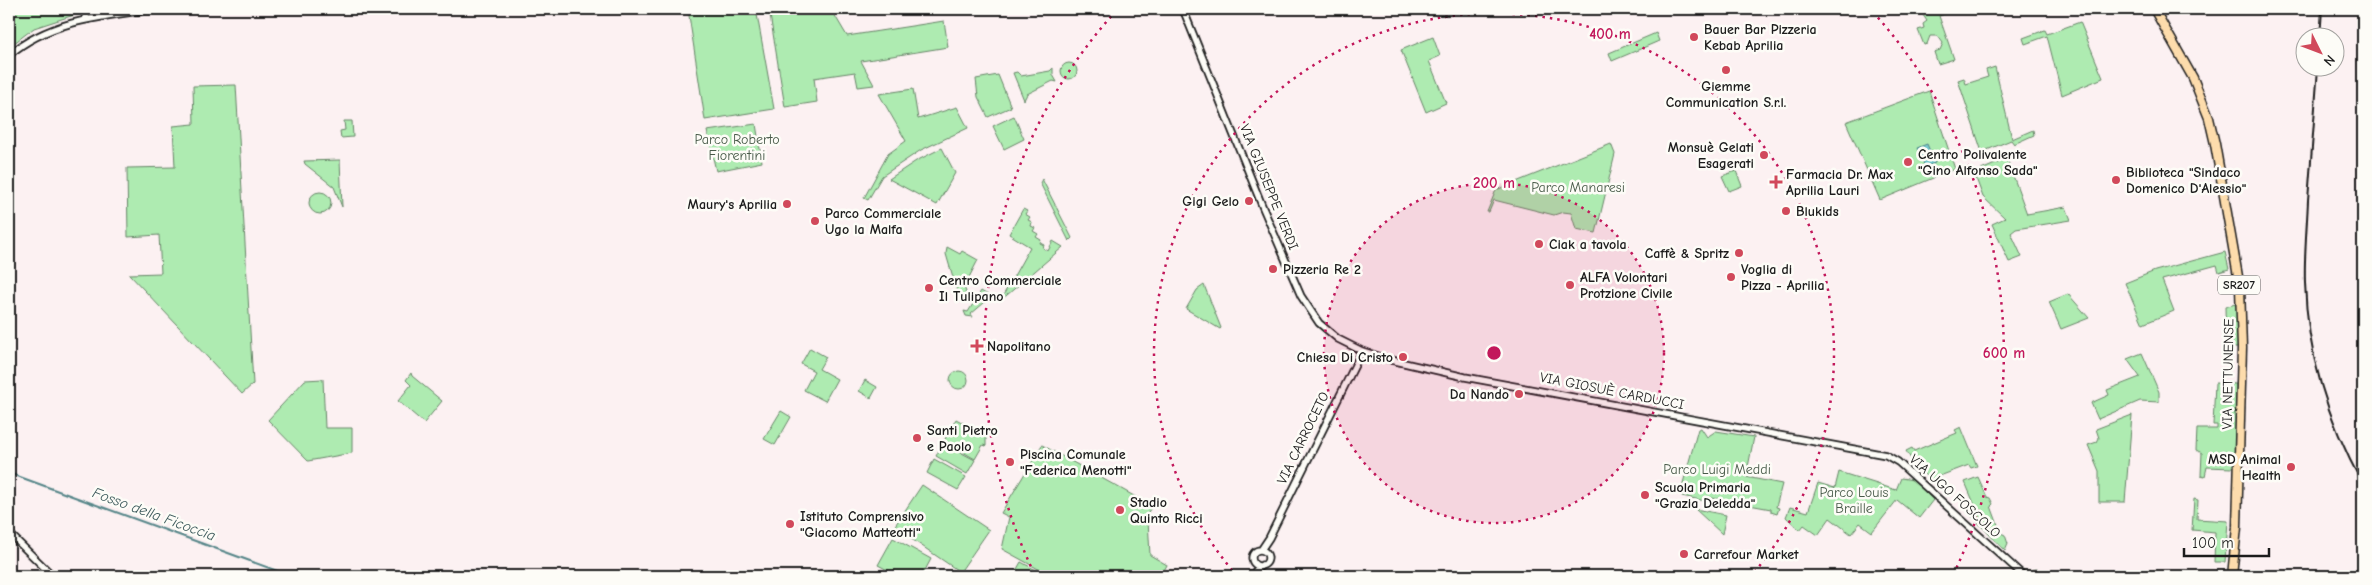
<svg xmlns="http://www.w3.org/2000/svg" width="2372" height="585" font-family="'Comic Neue',sans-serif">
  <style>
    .green { fill: #aeebb1; stroke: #658466 }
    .water { fill: #78cacf; stroke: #538487 }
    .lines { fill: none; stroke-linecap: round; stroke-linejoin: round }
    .stream { stroke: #538487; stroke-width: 2 }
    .minor-casing { stroke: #1c1c1c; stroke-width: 9 }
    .major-casing { stroke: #1c1c1c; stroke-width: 11 }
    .minor { stroke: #fdfcf7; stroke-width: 5.5 }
    .major { stroke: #fddcac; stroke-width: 8 }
    .rail { stroke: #1c1c1c; stroke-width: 2 }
    .ring { fill: none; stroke: #c2185b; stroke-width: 2.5; stroke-dasharray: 2.5 5 }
    .poi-dot { fill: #d1495b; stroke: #fdfcf7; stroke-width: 2 }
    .labels { text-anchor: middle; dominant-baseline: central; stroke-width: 5; stroke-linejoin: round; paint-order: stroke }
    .shield { fill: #fdfcf7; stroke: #605f5e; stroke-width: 1 }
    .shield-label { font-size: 12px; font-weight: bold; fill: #1c1c1c }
    .poi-label { font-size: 14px; font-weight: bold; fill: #1c1c1c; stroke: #fdfcf7; text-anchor: start }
    .park-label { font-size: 14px; fill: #485a49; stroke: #fdfcf7 }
    .street-label { font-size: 14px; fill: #1c1c1c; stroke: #fdfcf7 }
    .water-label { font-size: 15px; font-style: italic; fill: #3c595b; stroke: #fdfcf7 }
    .centre { fill: #c2185b; stroke: #fdfcf7; stroke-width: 2.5 }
    .ring-label { font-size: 15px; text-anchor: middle; font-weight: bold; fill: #c2185b; stroke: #fdfcf7; stroke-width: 5; stroke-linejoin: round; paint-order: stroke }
  </style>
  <rect width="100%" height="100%" fill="#fcf1f2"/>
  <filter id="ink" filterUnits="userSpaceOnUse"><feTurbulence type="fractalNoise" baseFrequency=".02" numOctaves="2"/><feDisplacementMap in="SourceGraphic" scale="10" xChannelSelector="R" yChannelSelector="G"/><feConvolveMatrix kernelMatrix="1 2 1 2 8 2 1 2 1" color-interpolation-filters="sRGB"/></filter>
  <g filter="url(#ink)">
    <path class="green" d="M 13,9 L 79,9 L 74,15 L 34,28 L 9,47 L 9,13 Z
      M 688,9 L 756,9 L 774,109 L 705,120 Z
      M 769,9 L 831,9 L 847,36 L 944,21 L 948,47 L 861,61 L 874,85 L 858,87 L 855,72 L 814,78 L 817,102 L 785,107 Z
      M 1919,9 L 1959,9 L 1939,16 L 1954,59 L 1938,64 L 1934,52 L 1940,50 L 1943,43 L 1938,36 L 1930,36 L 1927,44 L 1924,45 L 1918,30 L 1924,28 L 1923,24 L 1927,21 Z
      M 2080,22 L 2103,78 L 2062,95 L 2047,36 L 2025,44 L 2023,38 L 2045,30 L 2047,34 Z
      M 1656,33 L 1659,41 L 1612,61 L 1609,53 Z
      M 1433,37 L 1440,56 L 1429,61 L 1446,103 L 1426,112 L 1401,50 Z
      M1061 71a8 8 0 1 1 16 0a8 8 0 1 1-16 0Z
      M 1995,67 L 2012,139 L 2033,130 L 2034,135 L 2014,144 L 2011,140 L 1982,152 L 1958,80 L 1964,78 L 1966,84 L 1988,77 L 1986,70 Z
      M 1053,68 L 1053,75 L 1057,82 L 1053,81 L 1027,94 L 1024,100 L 1013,73 L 1017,72 L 1021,76 L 1050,71 Z
      M 998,75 L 1011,107 L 988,117 L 978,97 L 976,79 Z
      M 236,85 L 253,384 L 242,394 L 129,274 L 161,273 L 159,235 L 128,237 L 127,168 L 175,167 L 173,126 L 194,124 L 193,86 Z
      M 913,89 L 918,119 L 957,107 L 968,128 L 921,150 L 882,176 L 868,200 L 864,198 L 888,154 L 906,141 L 879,94 Z
      M 1929,91 L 1955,169 L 1880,200 L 1846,122 Z
      M 1014,116 L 1024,139 L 1004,149 L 993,126 Z
      M 344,121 L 352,121 L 353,137 L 341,138 L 340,131 L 345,130 Z
      M 756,124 L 762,162 L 716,171 L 707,131 Z
      M 1611,144 L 1615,154 L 1596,233 L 1576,229 L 1571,213 L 1563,212 L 1554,215 L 1494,200 L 1489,212 L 1487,212 L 1496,190 Z
      M 942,148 L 955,173 L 937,205 L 889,179 L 916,161 Z
      M 2007,159 L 2027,214 L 2066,207 L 2071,220 L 2016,229 L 2011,233 L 2022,257 L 2009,262 L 1992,224 L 2005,218 L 1983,197 L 1974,173 Z
      M 340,160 L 342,207 L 334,187 L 305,164 L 304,161 Z
      M 1736,171 L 1742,186 L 1729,191 L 1722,176 Z
      M 1042,179 L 1072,238 L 1069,241 L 1040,183 Z
      M309 203a11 11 0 1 1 22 0a11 11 0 1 1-22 0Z
      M 1023,209 L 1027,211 L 1025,214 L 1030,217 L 1028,220 L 1032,222 L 1031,226 L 1035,228 L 1033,231 L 1038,234 L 1036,237 L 1041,240 L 1040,243 L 1044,245 L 1043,248 L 1048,251 L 1053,241 L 1063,247 L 1000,301 L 1030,247 L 1009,234 Z
      M 947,247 L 960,254 L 962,251 L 978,260 L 964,287 L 966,292 L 960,302 L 946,254 Z
      M 2225,252 L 2229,269 L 2219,272 L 2217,265 L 2162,280 L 2174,311 L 2143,324 L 2125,283 L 2155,271 Z
      M 1204,285 L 1221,328 L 1220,329 L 1186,309 L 1197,290 Z
      M 981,291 L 991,297 L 971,314 L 973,317 L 966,316 L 964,311 L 968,312 Z
      M 2068,294 L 2089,318 L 2061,329 L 2049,302 Z
      M 2239,303 L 2240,348 L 2226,348 L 2225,307 Z
      M 810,348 L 826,357 L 819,369 L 837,379 L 825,401 L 804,390 L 814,371 L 801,364 Z
      M 2142,353 L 2159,392 L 2159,402 L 2140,401 L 2098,419 L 2091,403 L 2109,395 L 2107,390 L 2140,377 L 2127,359 Z
      M950 380a9 9 0 1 1 18 0a9 9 0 1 1-18 0Z
      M 411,373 L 412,376 L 442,401 L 424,423 L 398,401 L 411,385 L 406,380 Z
      M 323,379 L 325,428 L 352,428 L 352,453 L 308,461 L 268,420 L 305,380 Z
      M 865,380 L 877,387 L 871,398 L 859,391 Z
      M 2215,383 L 2236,384 L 2236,442 L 2232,468 L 2207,467 L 2205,476 L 2201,475 L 2202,453 L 2196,450 L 2197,429 L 2217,429 L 2217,425 L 2213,425 Z
      M 781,411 L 791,417 L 775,445 L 764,439 Z
      M 2132,415 L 2125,502 L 2099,502 L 2099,471 L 2088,445 L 2097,442 L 2099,438 L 2096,429 Z
      M 956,419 L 986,435 L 986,446 L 983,445 L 975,459 L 944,441 Z
      M 1961,427 L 1977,466 L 1971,468 L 1969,465 L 1937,477 L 1940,480 L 1933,483 L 1915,465 L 1906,451 L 1912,448 L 1914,451 L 1957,433 L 1955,430 Z
      M 1701,428 L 1707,437 L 1716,431 L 1754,437 L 1746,477 L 1782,484 L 1776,507 L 1779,508 L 1777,514 L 1771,512 L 1771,509 L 1706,497 L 1705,501 L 1682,496 L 1680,494 L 1698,429 Z
      M 943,443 L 975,460 L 967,474 L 936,456 Z
      M 1042,445 L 1152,506 L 1145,517 L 1148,520 L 1150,555 L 1167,565 L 1161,576 L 1051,576 L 1002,549 L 1009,517 L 1001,513 Z
      M 934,459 L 966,477 L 958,490 L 927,473 Z
      M 1839,472 L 1896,490 L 1901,478 L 1913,480 L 1933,500 L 1919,518 L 1897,500 L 1872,532 L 1860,523 L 1851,534 L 1830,518 L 1818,535 L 1804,525 L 1800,530 L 1786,517 L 1790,507 L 1808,512 L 1818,483 L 1835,488 Z
      M 1978,477 L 1987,497 L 1990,498 L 1993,504 L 1991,506 L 2001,533 L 2005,535 L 2008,544 L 2005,551 L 1970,514 L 1976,508 L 1965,482 Z
      M 922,485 L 989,530 L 960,572 L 894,527 Z
      M 2194,499 L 2198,500 L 2197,519 L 2228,521 L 2225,562 L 2214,562 L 2215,532 L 2192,530 Z
      M 1695,509 L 1726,515 L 1722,534 Z
      M 893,538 L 931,559 L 922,576 L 899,576 L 878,565 Z
      M 1021,562 L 1047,576 L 1013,576 Z
      M 2037,569 L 2041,572 L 2164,574 L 2164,576 L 2032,576 L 2033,570 Z"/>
    <path class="water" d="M 1927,144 L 1935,163 L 1925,167 L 1917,148 Z"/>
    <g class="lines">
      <path class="stream" d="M 9,473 L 291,576"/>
      <g class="minor-casing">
        <path id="minor" d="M 1183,9 L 1263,208 L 1301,296 L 1319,323 L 1338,339 L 1362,351 L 1391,360 L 1465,377 L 1886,455 L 1898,462 L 2024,576
          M 84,20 L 89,9
          M 9,55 C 50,20 104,16 155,9
          M 9,533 L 53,576
          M 1261,550 L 1269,538 L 1362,351
          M1252 558a8 8 0 1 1 16 0a8 8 0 1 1-16 0Z
          M 1250,576 L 1262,565"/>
      </g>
      <g class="major-casing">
        <path id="major" d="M 2154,9 L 2193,78 L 2209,118 L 2215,144 L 2240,288 L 2242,348 L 2237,527 L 2232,576"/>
      </g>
      <use href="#minor" class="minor"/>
      <use href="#major" class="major"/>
      <path class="rail" d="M 2320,38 L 2322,9
        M 2318,68 C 2315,112 2311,156 2308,200 C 2307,227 2304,255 2305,283 C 2307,354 2329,423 2363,485"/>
    </g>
  </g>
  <circle cx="1494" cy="353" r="170" fill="#c2185b" fill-opacity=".12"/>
  <g class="ring">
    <circle cx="1494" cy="353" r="170"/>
    <path d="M1237 576A340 340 0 1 1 1751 576"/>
    <path d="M1034 573A510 510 0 0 1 1115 12M1873 12A510 510 0 0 1 1954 573"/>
  </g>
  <g class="poi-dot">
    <circle cx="1694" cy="37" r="5"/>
    <circle cx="1726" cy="70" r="5"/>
    <circle cx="1764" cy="155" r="5"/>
    <circle cx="1908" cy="162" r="5"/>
    <circle cx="2116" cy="180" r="5"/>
    <path d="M1773.5 174.5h5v5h5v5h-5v5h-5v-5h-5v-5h5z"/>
    <circle cx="1249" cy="201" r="5"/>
    <circle cx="787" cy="204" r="5"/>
    <circle cx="1786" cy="211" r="5"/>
    <circle cx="815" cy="221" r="5"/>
    <circle cx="1539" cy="244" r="5"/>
    <circle cx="1739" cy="253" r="5"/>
    <circle cx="1273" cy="269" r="5"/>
    <circle cx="1731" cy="277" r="5"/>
    <circle cx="1570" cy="285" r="5"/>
    <circle cx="929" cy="288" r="5"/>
    <path d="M974.5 338.5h5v5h5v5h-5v5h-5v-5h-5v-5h5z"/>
    <circle cx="1403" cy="357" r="5"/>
    <circle cx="1519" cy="394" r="5"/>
    <circle cx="917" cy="438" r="5"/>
    <circle cx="1010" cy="462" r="5"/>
    <circle cx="2291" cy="467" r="5"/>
    <circle cx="1645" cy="495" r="5"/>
    <circle cx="1120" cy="510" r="5"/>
    <circle cx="790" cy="524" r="5"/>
    <circle cx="1684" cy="554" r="5"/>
  </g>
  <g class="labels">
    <rect class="shield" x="2218" y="275.5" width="42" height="19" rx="4"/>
    <g class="shield-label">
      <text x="2239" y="285">SR207</text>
    </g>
    <g class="poi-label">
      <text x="1704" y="29">Bauer Bar Pizzeria<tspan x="1704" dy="16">Kebab Aprilia</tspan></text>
      <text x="1726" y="86" text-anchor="middle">Giemme<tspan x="1726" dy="16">Communication S.r.l.</tspan></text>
      <text x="1754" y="147" text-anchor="end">Monsuè Gelati<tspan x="1754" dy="16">Esagerati</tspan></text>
      <text x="1918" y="154">Centro Polivalente<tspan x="1918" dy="16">"Gino Alfonso Sada"</tspan></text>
      <text x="2126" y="172">Biblioteca "Sindaco<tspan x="2126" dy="16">Domenico D'Alessio"</tspan></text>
      <text x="1786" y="174">Farmacia Dr. Max<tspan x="1786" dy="16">Aprilia Lauri</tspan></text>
      <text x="1239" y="201" text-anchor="end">Gigi Gelo</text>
      <text x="777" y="204" text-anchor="end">Maury's Aprilia</text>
      <text x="1796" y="211">Blukids</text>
      <text x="825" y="213">Parco Commerciale<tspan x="825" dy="16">Ugo la Malfa</tspan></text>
      <text x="1549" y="244">Ciak a tavola</text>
      <text x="1729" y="253" text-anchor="end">Caffè &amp; Spritz</text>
      <text x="1283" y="269">Pizzeria Re 2</text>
      <text x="1741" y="269">Voglia di<tspan x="1741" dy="16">Pizza - Aprilia</tspan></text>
      <text x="1580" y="277">ALFA Volontari<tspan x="1580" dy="16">Protzione Civile</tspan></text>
      <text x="939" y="280">Centro Commerciale<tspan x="939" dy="16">Il Tulipano</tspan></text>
      <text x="987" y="346">Napolitano</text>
      <text x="1393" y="357" text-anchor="end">Chiesa Di Cristo</text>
      <text x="1509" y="394" text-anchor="end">Da Nando</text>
      <text x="927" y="430">Santi Pietro<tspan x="927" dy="16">e Paolo</tspan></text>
      <text x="1020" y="454">Piscina Comunale<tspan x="1020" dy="16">"Federica Menotti"</tspan></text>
      <text x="2281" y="459" text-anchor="end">MSD Animal<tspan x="2281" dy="16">Health</tspan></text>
      <text x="1655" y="487">Scuola Primaria<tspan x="1655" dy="16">"Grazia Deledda"</tspan></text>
      <text x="1130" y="502">Stadio<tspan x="1130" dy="16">Quinto Ricci</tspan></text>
      <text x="800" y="516">Istituto Comprensivo<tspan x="800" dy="16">"Giacomo Matteotti"</tspan></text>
      <text x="1694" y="554">Carrefour Market</text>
    </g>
    <g class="park-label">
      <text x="737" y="139">Parco Roberto<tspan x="737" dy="16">Fiorentini</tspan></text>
      <text x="1578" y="187">Parco Manaresi</text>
      <text x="1717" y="469">Parco Luigi Meddi</text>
      <text x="1854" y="492">Parco Louis<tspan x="1854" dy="16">Braille</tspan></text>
    </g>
    <g class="street-label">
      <text transform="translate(1269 187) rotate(68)">VIA GIUSEPPE VERDI</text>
      <text transform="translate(2228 374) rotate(-89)">VIA NETTUNENSE</text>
      <text transform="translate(1612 391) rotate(11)">VIA GIOSUÈ CARDUCCI</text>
      <text transform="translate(1303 438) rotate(-64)">VIA CARROCETO</text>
      <text transform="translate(1955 496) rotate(42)">VIA UGO FOSCOLO</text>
    </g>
    <g class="water-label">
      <text transform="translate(154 514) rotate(20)">Fosso della Ficoccia</text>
    </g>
  </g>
  <circle cx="1494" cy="353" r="8" class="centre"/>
  <g class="ring-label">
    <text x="1610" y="39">400 m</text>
    <text x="1494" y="188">200 m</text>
    <text x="2004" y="358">600 m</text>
  </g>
  <rect width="2372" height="585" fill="none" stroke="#fdfcf7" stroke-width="30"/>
  <rect x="15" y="15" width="2342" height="555" fill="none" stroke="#1c1c1c" stroke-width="2" filter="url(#ink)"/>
  <g transform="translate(2320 52) rotate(132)"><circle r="24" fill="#fdfcf7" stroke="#a3a29f"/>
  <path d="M0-4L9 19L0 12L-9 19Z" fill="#d1495b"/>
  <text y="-8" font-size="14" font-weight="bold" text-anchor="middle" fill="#1c1c1c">N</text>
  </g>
  <path d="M2184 548v8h85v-8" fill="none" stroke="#1c1c1c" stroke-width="2.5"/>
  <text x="2192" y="548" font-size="15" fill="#1c1c1c" stroke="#fdfcf7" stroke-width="4" paint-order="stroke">100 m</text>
</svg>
